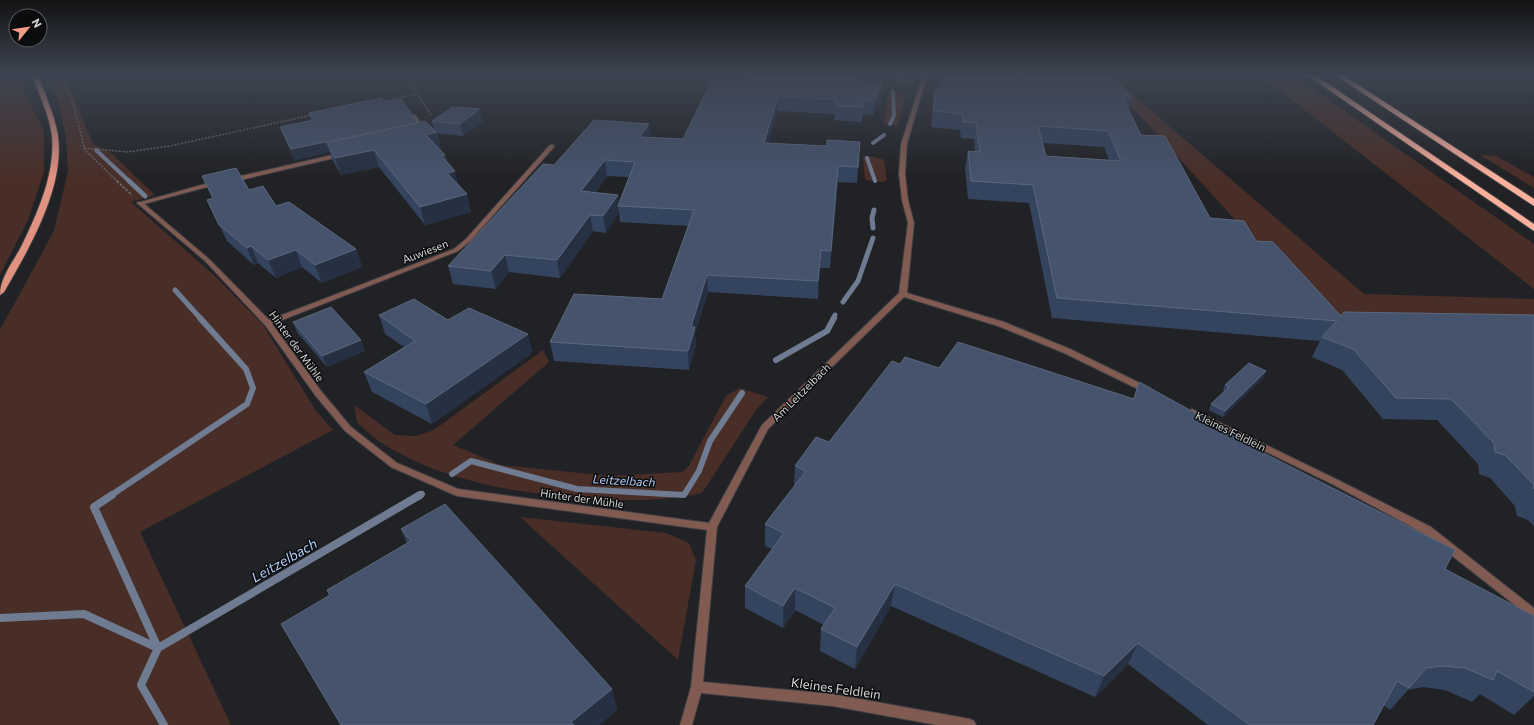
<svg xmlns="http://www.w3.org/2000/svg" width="1534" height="725" font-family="Commissioner,sans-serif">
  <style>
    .green { fill: #492e28 }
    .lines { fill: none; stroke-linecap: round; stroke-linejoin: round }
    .stream-far3 { stroke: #6e7b91; stroke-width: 4 }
    .stream-far2 { stroke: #6e7b91; stroke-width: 5 }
    .stream-far1 { stroke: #6e7b91; stroke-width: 6 }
    .stream { stroke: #6e7b91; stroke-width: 8 }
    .service-casing { stroke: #3d3e41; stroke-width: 2 }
    .minor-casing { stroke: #3d3e41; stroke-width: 2 }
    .primary-casing { stroke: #3d3e41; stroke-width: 2 }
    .motorway-casing { stroke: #3d3e41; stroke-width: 2 }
    .path-far1 { stroke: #656668; stroke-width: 1.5; stroke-dasharray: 2 1.5; stroke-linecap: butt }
    .path { stroke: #656668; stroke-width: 2; stroke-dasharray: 2.5 1.5; stroke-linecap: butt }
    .service { fill: #815b52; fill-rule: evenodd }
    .minor { fill: #815b52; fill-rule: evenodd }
    .primary { fill: #e19280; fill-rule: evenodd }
    .motorway { fill: #fbaf9d; fill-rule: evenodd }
    .wall { fill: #34445f; fill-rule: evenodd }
    .shaded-wall { fill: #253042 }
    .building { fill: #45536c; stroke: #5b687c; fill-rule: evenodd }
    .labels { text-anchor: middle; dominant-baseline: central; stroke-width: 3; stroke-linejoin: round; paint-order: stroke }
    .street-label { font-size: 11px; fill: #d3d4d6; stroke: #0b0c0d }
    .water-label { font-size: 12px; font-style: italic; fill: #b2ccf9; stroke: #0b0c0d }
    .near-street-label { font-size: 13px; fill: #d3d4d6; stroke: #0b0c0d }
    .near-water-label { font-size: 14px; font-style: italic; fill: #b2ccf9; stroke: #0b0c0d }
  </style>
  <rect width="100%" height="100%" fill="#212225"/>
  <path class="green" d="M 47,75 L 65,75 L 93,144 L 111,153 L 155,195 L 131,202 L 216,277 L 263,325 L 316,411 L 333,430 L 140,532 L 231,725 L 0,725 L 0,330 L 54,231 L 68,171 L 66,138 L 59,102 Z
    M 899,75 L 918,75 L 911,86 L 896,84 Z
    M 1110,75 L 1364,294 L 1534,299 L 1534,330 L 1337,331 L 1110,83 Z
    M 1260,75 L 1293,75 L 1534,244 L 1534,289 Z
    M 19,80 L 44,132 L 44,172 L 28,220 L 0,275 L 0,83 Z
    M 889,92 L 906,94 L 898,126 L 883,124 Z
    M 1480,155 L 1496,156 L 1534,177 L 1534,188 Z
    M 863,156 L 876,157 L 884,160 L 887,180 L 883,182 L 865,180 Z
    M 543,350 L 549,362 L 453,445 L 501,465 L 610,476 L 682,472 L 688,467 L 726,396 L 740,388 L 768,397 L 756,410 L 702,493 C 664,502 624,501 585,498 C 514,493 441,481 380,442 C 372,436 364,429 357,422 L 354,405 L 395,435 L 416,436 L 434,430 Z
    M 520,517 L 666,533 L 689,543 L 696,560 L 678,660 Z"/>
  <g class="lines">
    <path class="stream-far3" d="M 901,80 L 903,75
      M 890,124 L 894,115 L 893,91
      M 873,143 L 884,135
      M 96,150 L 130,182
      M 867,158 L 875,181"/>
    <path class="stream-far2" d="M 129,181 L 145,196
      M 873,228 L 872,218 L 874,210
      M 175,290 L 201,319
      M 843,302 L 858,281 L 873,238
      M 833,319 L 835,315"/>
    <path class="stream-far1" d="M 776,360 L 827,331 L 834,318
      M 452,474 L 471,461 L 577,489 L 684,495 L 699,471 L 710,441 L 742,393
      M 110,496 L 247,404 L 253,388 L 246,369 L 200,318
      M 418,496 L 422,494"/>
    <path class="stream" d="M 112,495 L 94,507 L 158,648 L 420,495
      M 0,618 L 84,614 L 158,648 L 141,685 L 164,725"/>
    <g class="service-casing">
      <path id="service" d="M 411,115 L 415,115 L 427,132 L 426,133 L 422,133 L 411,116 Z
        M 341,153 L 343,154 L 343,156 L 232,182 L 229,180 L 232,178 Z
        M 216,181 L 219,183 L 218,184 L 140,205 L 137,203 Z"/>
    </g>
    <g class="minor-casing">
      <path id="minor" d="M 923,75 L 927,75 L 907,144 L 905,174 L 908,200 L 914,223 L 907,293 L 1004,322 L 1070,349 L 1150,388 L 1151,390 L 1147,393 L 1144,392 L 1064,353 L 998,326 L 904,297 L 768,429 L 717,527 L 703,682 L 832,694 L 970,719 L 974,721 L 976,725 L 937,725 L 832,706 L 701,693 L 692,725 L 680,725 L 691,687 L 707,530 L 457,496 L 391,467 L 345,431 L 315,395 L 265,325 L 205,261 L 137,203 L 138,202 L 142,202 L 209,259 L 269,320 L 454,249 L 466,239 L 550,145 L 554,145 L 554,147 L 470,241 L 458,251 L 272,324 L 321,391 L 351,427 L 397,463 L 458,489 L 709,523 L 762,425 L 899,293 L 908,223 L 902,200 L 899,174 L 901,144 Z
        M 1192,409 L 1340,481 L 1431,527 L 1534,608 L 1534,619 L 1530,617 L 1423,533 L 1334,485 L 1189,414 L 1188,412 Z"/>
    </g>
    <g class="primary-casing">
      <path id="primary" d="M 32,75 L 38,75 C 45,95 55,115 58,136 C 65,187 29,249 4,292 L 0,295 C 0,277 14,261 22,245 C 38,212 55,174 52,137 C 50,116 39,95 32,75 Z"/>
    </g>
    <g class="motorway-casing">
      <path id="motorway" d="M 1307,75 L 1315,75 L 1534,224 L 1534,231 Z
        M 1335,75 L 1343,75 L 1534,199 L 1534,206 Z"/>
    </g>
    <path class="path-far1" d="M 61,75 L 73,103 L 85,150 L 118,182
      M 405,75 L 431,115
      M 382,101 L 417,94
      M 84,148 L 128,152 L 170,146 L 312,115"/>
    <path class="path" d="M 117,181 L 132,195"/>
    <use href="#service" class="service"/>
    <use href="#minor" class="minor"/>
    <use href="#primary" class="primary"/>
    <use href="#motorway" class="motorway"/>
  </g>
  <path class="wall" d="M 944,75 L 1132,97 L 1128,109 L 1141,135 L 1210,218 L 1256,241 L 1341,316 L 1534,315 L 1534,526 L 1528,520 L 1517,516 L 1515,506 L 1490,478 L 1479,474 L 1478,464 L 1437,420 L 1383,419 L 1342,370 L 1312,357 L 1320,341 L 1052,318 L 1029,203 L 968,199 L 965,168 L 968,151 L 975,152 L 974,139 L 961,138 L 960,130 L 931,127 L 935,90 L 938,90 ZM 1043,143 L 1104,147 L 1109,160 L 1046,156 Z
    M 745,81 L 860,82 L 883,83 L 882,97 L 873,115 L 863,114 L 862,122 L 834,120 L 835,114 L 777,111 L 768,143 L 827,146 L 860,142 L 857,183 L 838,182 L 830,268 L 820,268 L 818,299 L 708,292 L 695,334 L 696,346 L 689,370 L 554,361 L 550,342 L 662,299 L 688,226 L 620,222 L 619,212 L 606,233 L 593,231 L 560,278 L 509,272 L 496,289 L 453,284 L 448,266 L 554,165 L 649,124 L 650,138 L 683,139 ZM 607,176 L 629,177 L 619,204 L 618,195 L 595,193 Z
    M 385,102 L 418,123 L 434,130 L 432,121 L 483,122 L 463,136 L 437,133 L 441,149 L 439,149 L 445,155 L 447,162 L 471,212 L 425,225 L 379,167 L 341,175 L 332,159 L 330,152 L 295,160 L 284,137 L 280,127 L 311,121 L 309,113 Z
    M 202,176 L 249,190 L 276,206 L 356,249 L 362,267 L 322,283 L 302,267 L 276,278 L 258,263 L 254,265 L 227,241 L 207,200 L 213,199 Z
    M 379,315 L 448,320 L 528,334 L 532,353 L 432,424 L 372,392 L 364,372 L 404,347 L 385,334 Z
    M 293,322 L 365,351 L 327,367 L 297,332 Z
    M 900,364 L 939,368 L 1133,399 L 1139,382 L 1238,440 L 1445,569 L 1534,616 L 1534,696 L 1514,715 L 1480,694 L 1472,702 L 1445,690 L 1423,687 L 1408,690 L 1390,710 L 1383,705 L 1373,725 L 1208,725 L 1128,664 L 1095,697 L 891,606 L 855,669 L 820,651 L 821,629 L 824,625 L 795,610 L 783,628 L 745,608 L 745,586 L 772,549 L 765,546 L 765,524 L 794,486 L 795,466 L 829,442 Z
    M 1264,377 L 1223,417 L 1209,410 L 1211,404 L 1224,391 L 1223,390 L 1225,385 Z
    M 401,529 L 612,689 L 617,710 L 599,725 L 341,725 L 329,595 L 327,590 L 407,544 Z"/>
  <path class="shaded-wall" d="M 883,83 L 882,97 L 873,115 L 874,101 Z
    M 778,97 L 777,111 L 764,158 L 764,143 Z
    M 480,109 L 483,122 L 463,136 L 460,124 Z
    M 418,123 L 327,143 L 330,152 L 295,160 L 291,149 Z
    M 649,124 L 650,138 L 640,137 Z
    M 436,132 L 441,149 L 430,151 L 426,135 Z
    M 374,150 L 379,167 L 341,175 L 335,158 Z
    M 445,155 L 449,172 L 442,156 Z
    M 605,160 L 607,176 L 583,208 L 581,191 Z
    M 838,166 L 838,182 L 830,268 L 831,251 Z
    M 455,171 L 459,188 L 447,173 Z
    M 467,194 L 471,212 L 425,225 L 420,207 Z
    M 618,195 L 620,206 L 618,206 L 619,212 L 606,233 L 603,216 Z
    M 590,215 L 593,231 L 560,278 L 557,260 Z
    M 251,246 L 258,263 L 254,265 L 247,248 Z
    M 356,249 L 362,267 L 322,283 L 315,265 Z
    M 296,250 L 302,267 L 276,278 L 268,260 Z
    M 821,250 L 820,268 L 818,299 L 818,281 Z
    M 505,255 L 509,272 L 496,289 L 491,271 Z
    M 707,275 L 708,292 L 695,334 L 696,346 L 689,370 L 688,351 L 691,327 Z
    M 528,334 L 532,353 L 432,424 L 426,404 Z
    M 361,340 L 365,351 L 327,367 L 322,356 Z
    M 1266,371 L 1264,377 L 1223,417 L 1225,411 Z
    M 895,584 L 891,606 L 855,669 L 857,647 Z
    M 795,588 L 795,610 L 783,628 L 783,606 Z
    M 1138,643 L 1128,664 L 1095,697 L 1104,676 Z
    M 612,689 L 617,710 L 599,725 L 572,725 L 571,722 Z"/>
  <path class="building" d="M 747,75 L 860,75 L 860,82 L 883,83 L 874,101 L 864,100 L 863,107 L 835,106 L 836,99 L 778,97 L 764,143 L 827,146 L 827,140 L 860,142 L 858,167 L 838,166 L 831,251 L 821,250 L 818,281 L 707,275 L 691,327 L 695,327 L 688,351 L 550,342 L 574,294 L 662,299 L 694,210 L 618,206 L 635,162 L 605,160 L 581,191 L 618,195 L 603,216 L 590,215 L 557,260 L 505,255 L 491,271 L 448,266 L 543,164 L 554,165 L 594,120 L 649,124 L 640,137 L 683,139 L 712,80 L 745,81 Z
    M 944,75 L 1110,75 L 1132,97 L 1122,96 L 1141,135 L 1165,136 L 1210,218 L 1244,221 L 1256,241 L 1273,242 L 1341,316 L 1344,312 L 1534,315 L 1534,489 L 1533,484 L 1506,456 L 1495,452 L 1494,443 L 1451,399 L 1396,398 L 1353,349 L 1322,337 L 1337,321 L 1057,298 L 1033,185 L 971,181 L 968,151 L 980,152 L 976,123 L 963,122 L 962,114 L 933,111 L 935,90 L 938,90 ZM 1038,126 L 1108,131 L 1121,161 L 1046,156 Z
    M 381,98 L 385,102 L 401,99 L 418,123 L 291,149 L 280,127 L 314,120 L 309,113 Z
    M 453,107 L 480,109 L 460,124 L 432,121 Z
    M 425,121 L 436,132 L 426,135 L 445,155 L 442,156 L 455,171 L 447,173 L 467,194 L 420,207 L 374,150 L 335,158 L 327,143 Z
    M 236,168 L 249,190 L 263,186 L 276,206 L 289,202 L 356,249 L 315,265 L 296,250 L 268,260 L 251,246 L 247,248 L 219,225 L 207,200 L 213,198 L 202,176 Z
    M 414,299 L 448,320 L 469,308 L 528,334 L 426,404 L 364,372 L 415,341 L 379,315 Z
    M 331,307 L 361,340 L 322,356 L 293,322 Z
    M 958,342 L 1134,399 L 1139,382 L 1239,437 L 1236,439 L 1455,550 L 1445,569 L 1534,616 L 1534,692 L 1497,671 L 1493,680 L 1465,668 L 1442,666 L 1426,668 L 1409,688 L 1397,681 L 1373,725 L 1250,725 L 1138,643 L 1104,676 L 895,584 L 857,647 L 821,629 L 835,608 L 795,588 L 783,606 L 745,586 L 784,533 L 765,524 L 806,471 L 795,466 L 816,437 L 829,442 L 892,361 L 900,364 L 905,357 L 939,368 Z
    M 1249,363 L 1266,371 L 1225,411 L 1211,404 L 1229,387 L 1225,385 Z
    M 445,504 L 612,689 L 571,722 L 574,725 L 341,725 L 281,624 L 330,595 L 327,590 L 411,541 L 401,529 Z"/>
  <linearGradient id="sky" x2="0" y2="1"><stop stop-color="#121314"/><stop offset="0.42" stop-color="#3d4451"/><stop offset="1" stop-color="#3d4451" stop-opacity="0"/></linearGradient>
  <rect width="1534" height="177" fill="url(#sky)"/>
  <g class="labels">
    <g class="street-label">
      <text transform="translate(425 251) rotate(-21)">Auwiesen</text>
      <text transform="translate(297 346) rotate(54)">Hinter der Mühle</text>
      <text transform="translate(801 392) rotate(-45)">Am Leitzelbach</text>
      <text transform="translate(1231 431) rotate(26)">Kleines Feldlein</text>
      <text transform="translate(582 498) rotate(8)">Hinter der Mühle</text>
    </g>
    <g class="water-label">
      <text transform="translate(624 480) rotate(3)">Leitzelbach</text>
    </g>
    <g class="near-street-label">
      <text transform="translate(836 688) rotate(8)">Kleines Feldlein</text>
    </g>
    <g class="near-water-label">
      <text transform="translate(284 560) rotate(-30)">Leitzelbach</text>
    </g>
  </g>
  <g transform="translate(28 28) rotate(61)"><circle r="19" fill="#0b0c0d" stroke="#5b5c5d"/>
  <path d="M0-3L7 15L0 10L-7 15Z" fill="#f49e8a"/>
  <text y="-6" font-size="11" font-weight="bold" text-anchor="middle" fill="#d3d4d6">N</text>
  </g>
</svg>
